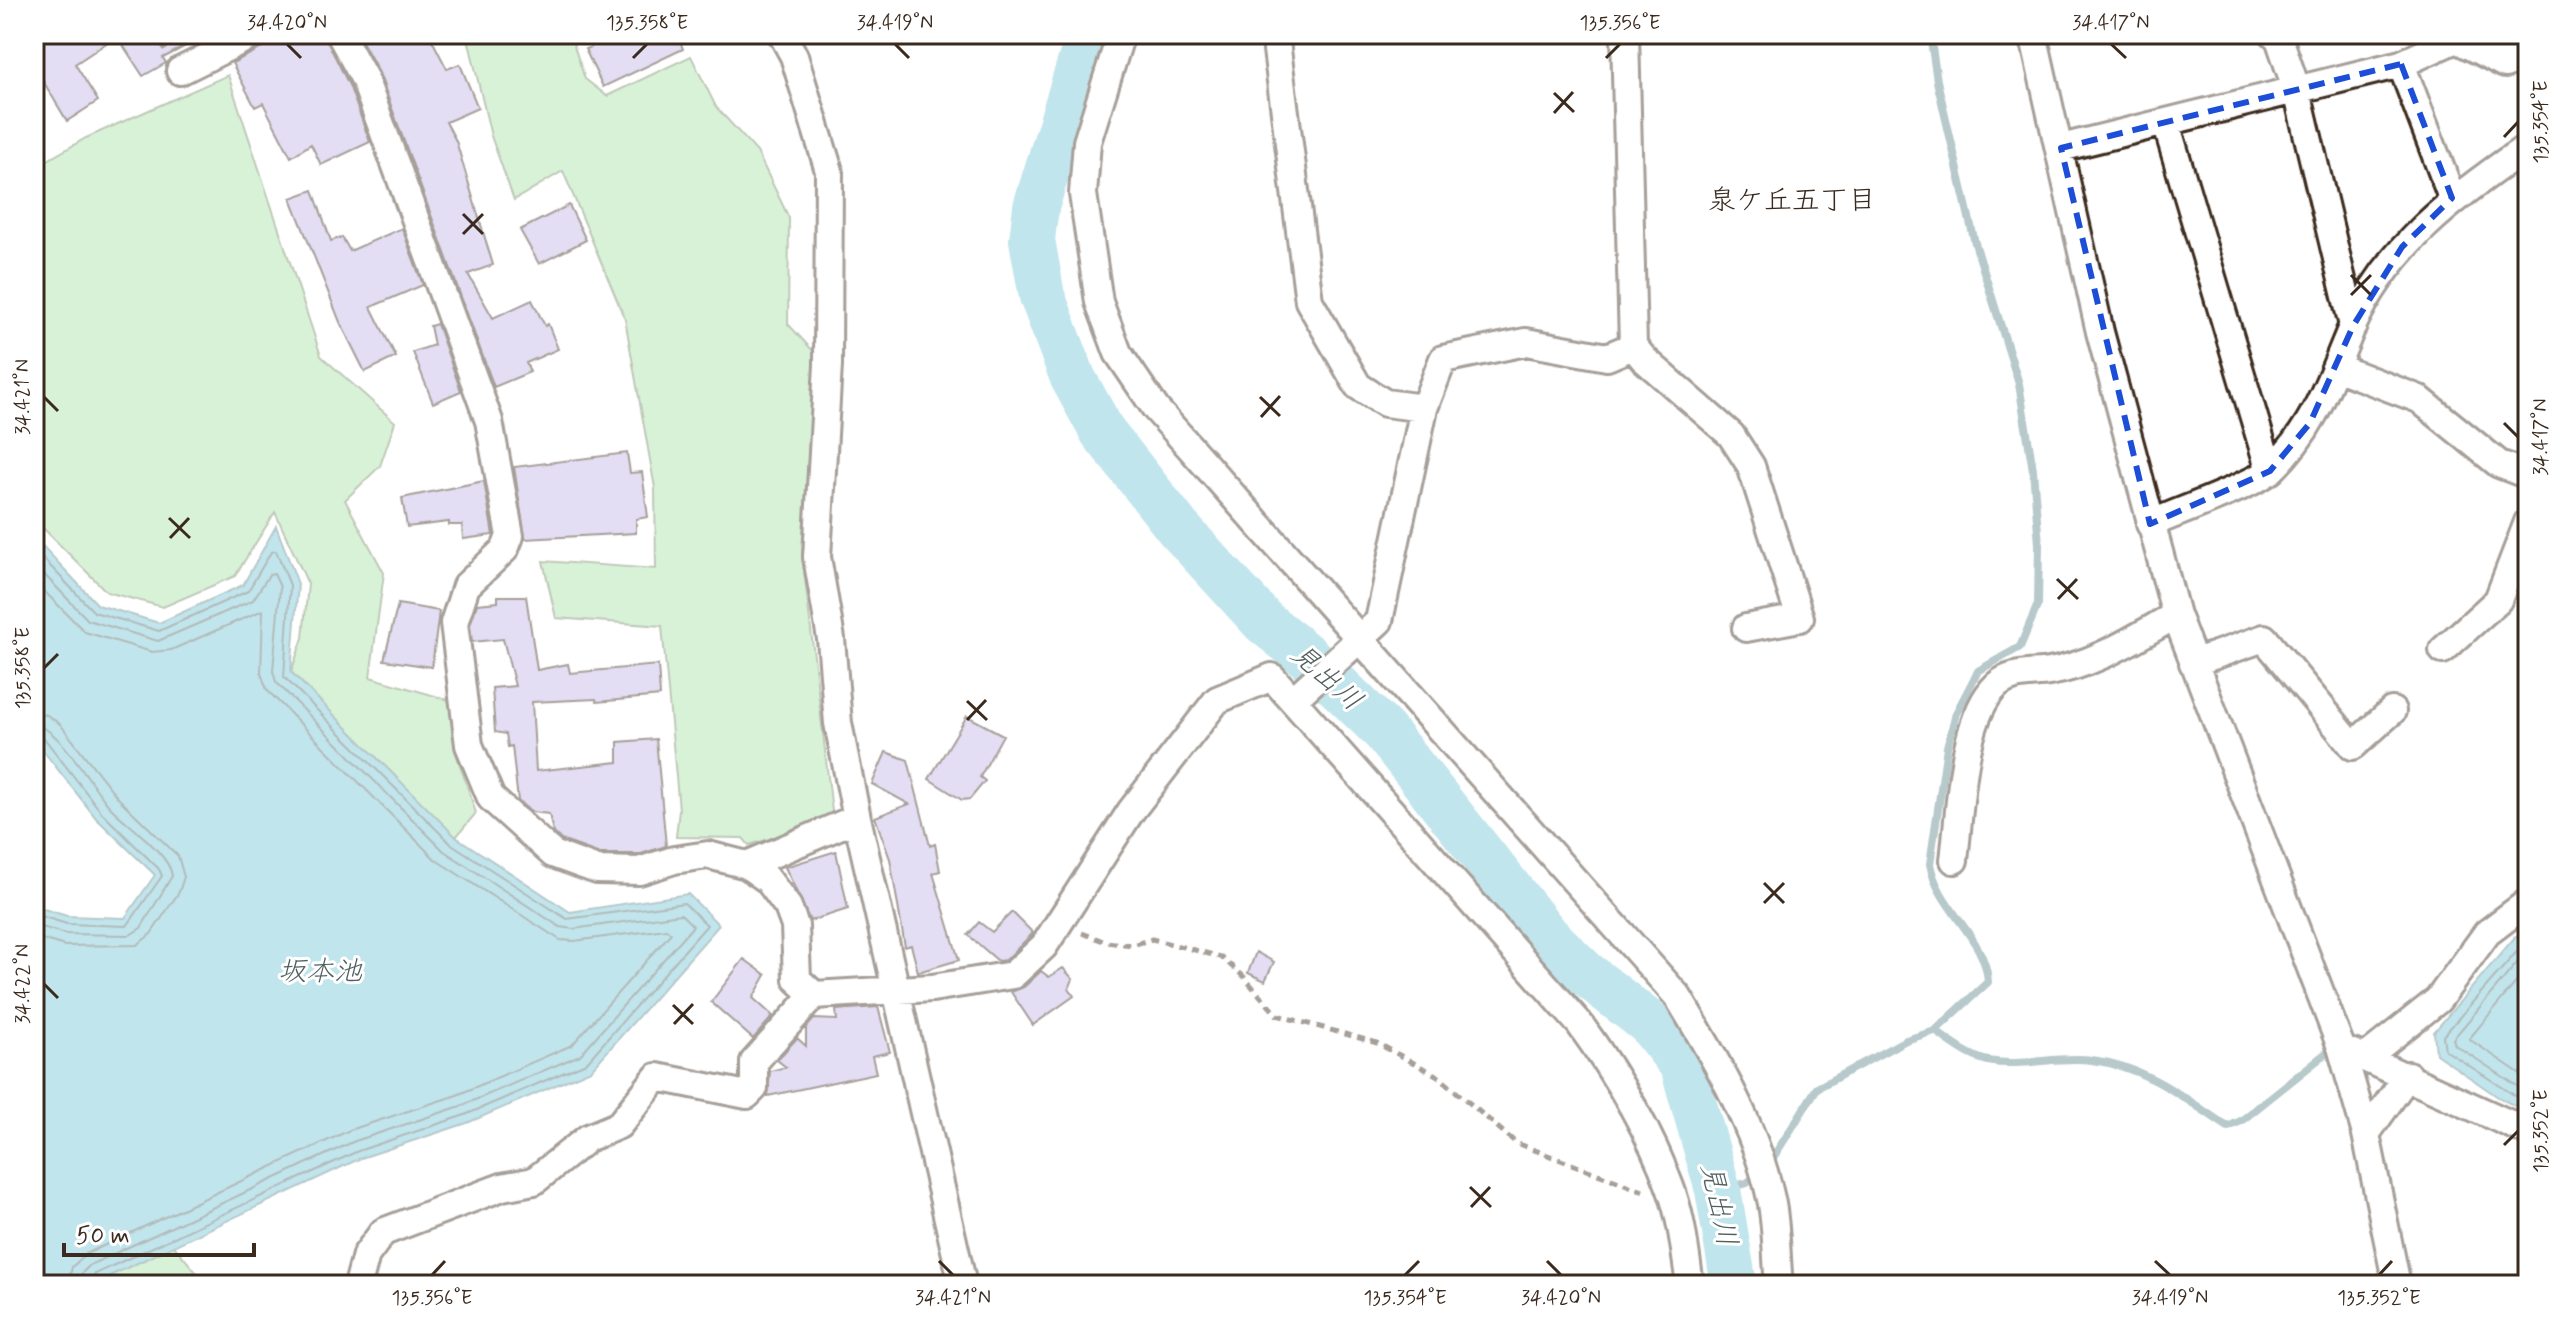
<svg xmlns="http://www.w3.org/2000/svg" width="2562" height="1319" font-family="Mynerve,'Klee One',sans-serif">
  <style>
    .green { fill: #a9e3a8; stroke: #728663; stroke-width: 2 }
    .water { fill: #77c5d5; stroke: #5f878c; stroke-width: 2 }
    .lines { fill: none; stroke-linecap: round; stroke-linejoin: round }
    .shore { stroke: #536867; stroke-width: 2 }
    .stream { stroke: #5f878c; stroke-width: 8 }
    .river { stroke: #77c5d5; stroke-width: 46 }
    .building { fill: #c2b5e7; stroke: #3b2a1e; stroke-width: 2 }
    .minor-casing { stroke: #3b2a1e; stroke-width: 32 }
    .path { stroke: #3b2a1e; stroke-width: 5; stroke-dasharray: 8 6; stroke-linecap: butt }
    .minor { stroke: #fff; stroke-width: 26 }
    .rail-casing { stroke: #3b2a1e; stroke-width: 9 }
    .rail { stroke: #fff; stroke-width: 6; stroke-dasharray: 18; stroke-linecap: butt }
    .marked { fill: none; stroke: #1d4ed8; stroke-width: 6; stroke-dasharray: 16 10; stroke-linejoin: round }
    .ticks { fill: none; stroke: #3b2a1e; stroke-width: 3 }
    .labels { text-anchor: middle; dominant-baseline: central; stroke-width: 6; stroke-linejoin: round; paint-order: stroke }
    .neighbourhood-label { font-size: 28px; fill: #3b2a1e; stroke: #fff }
    .water-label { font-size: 28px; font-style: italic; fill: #50605e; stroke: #fff }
    .neatline { fill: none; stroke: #3b2a1e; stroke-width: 3 }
    .ticks-label { font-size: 20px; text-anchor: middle; fill: #3b2a1e }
  </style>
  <rect width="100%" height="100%" fill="#fff"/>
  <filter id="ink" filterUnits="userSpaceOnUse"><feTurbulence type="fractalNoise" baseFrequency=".0125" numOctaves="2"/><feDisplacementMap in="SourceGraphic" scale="16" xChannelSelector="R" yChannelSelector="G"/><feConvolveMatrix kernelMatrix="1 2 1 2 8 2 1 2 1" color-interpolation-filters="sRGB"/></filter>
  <g filter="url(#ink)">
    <path class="green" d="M 467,34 L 558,34 L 572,40 L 585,79 L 607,96 L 691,56 L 716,107 L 757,152 L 789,218 L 788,324 L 815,353 L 802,553 L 833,820 L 749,845 L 743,838 L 676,837 L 679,809 L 662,626 L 556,618 L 543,561 L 656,569 L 655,488 L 625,319 L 563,171 L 514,200 L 491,136 Z
      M 228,75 L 321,356 L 395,422 L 380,466 L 345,500 L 384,573 L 370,677 L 449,700 L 455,750 L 476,813 L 456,837 L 291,672 L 303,638 L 308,584 L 275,512 L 235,576 L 163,607 L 107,592 L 34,519 L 34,168 L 86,138 Z
      M 174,1246 L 207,1285 L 90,1285 Z"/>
    <path class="water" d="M 276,526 L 298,584 L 291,672 L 456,837 L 570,912 L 688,894 L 719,925 L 591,1070 L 467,1123 L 361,1158 L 90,1285 L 34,1285 L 34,906 L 67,916 L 125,918 L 155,875 L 96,818 L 34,739 L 34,537 L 98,605 L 159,623 L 243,585 Z
      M 2528,929 L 2528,1113 L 2498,1097 L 2436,1054 L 2434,1032 L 2515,937 Z"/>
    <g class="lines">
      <path class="shore" d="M 34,549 L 94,612 L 159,631 L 248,591 L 271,552 L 276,551 L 290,585 L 284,677 L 450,843 L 567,919 L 684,903 L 707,925 L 586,1063 L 465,1115 L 358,1151 L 95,1274 L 90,1285
        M 34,564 L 88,620 L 158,641 L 253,600 L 269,575 L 274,574 L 280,587 L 273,671 L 276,682 L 444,851 L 560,927 L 573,929 L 681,914 L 693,926 L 580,1055 L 461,1106 L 355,1141 L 90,1265 L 82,1273 L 80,1285
        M 34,581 L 85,632 L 152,652 L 171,650 L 263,610 L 261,673 L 267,690 L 436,860 L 560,940 L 574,941 L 666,929 L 671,933 L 572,1045 L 457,1095 L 350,1130 L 86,1254 L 72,1267 L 68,1285
        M 34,713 L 47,715 L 60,724 L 118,798 L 178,856 L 184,877 L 179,892 L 151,934 L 137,945 L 65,946 L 34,937
        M 34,725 C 59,726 92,787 110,807 C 126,824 170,854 172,876 L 141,928 L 130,935 L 66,934 L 34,925
        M 34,735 L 44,738 L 102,813 L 159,869 L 162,876 L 127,926 L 67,924 L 34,914
        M 2528,939 L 2443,1036 L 2445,1050 L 2528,1104
        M 2528,950 L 2453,1039 L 2455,1045 L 2528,1093
        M 2528,968 L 2469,1039 L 2528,1079"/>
      <path class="stream" d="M 1935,1031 C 1951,1042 1969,1057 1988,1061 C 2022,1068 2058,1055 2092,1060 C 2147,1067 2184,1098 2228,1127 L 2241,1121 L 2325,1054
        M 1769,1164 L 1817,1088 L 1906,1040 L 1935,1031 L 1988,982 C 1986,937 1938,909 1930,864 L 1947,747 L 1956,713 L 1978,671 L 2020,647 L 2038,604 L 2039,544 L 2033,470 L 2019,384 L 1975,243 L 1937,81 L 1930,34
        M 1718,1190 L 1747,1183 L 1759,1173"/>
      <path class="river" d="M 1089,34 L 1036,207 L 1032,240 L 1042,296 L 1073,378 L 1102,431 L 1178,528 L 1264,622 L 1308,657 L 1384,731 L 1547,936 L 1584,972 L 1649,1023 L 1683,1066 L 1718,1190 L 1734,1285"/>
    </g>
    <path class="building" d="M 41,34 L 208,34 L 163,58 L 166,63 L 143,76 L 117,36 L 75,64 L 98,101 L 67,121 L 34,66 L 34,38 Z
      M 270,34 L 324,34 L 349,85 L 370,142 L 321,165 L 311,144 L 291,157 L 263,103 L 255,107 L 232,63 L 262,48 Z
      M 358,34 L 429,34 L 447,69 L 460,64 L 478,108 L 446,122 L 456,141 L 493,265 L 468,274 L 493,318 L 532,300 L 545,326 L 548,324 L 558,349 L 526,363 L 530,372 L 494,387 L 379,73 Z
      M 584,34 L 677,34 L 683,49 L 603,87 L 585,49 L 591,47 Z
      M 313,190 L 331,241 L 342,237 L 350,251 L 402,228 L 423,285 L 371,307 L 396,357 L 365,372 L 340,322 L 291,198 Z
      M 569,205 L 586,240 L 539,264 L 520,230 Z
      M 437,324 L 461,391 L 433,403 L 413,352 L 434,345 L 430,326 Z
      M 627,453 L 630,473 L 642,472 L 648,517 L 636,519 L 636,533 L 525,539 L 514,467 Z
      M 484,481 L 493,535 L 463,539 L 462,525 L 449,525 L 449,522 L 407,527 L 402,498 Z
      M 498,596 L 526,596 L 537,670 L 568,664 L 570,673 L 658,665 L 660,696 L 597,702 L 596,699 L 532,702 L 536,771 L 618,762 L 618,742 L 656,739 L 666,846 L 641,854 L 600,854 L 561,840 L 553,832 L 549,814 L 531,812 L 518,801 L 512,746 L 508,747 L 506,734 L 495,732 L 492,688 L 515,686 L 503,639 L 472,642 L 470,625 L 477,604 L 498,602 Z
      M 398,604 L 439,611 L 432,667 L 384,660 Z
      M 967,716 L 1003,735 L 980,777 L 985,781 L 970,799 L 962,800 L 929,779 Z
      M 886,752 L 908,760 L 930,846 L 935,844 L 940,871 L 933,873 L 959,960 L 918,972 L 911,945 L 905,947 L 890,859 L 875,817 L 909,804 L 872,784 Z
      M 836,851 L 848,909 L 810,921 L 785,867 Z
      M 1012,912 L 1033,933 L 1006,960 L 998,961 L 968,935 L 979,922 L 992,932 Z
      M 1256,952 L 1274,962 L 1265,981 L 1248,973 Z
      M 744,959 L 766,975 L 753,998 L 773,1016 L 753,1039 L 711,1002 Z
      M 1063,968 L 1073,979 L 1069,989 L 1074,996 L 1033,1025 L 1011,992 L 1024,987 L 1041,971 L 1049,977 Z
      M 878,1007 L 890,1052 L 872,1056 L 876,1073 L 768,1096 L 770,1071 L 786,1067 L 777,1060 L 797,1038 L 806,1046 L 806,1028 L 814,1019 L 837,1020 L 836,1010 Z"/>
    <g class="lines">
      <g class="minor-casing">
        <path id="minor" d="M 340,34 L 364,78 L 489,421 L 510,536 L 505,549 L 466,586 L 454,623 L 469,745 L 491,798 L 553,854 L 597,870 L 639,871 L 674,860 L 708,855 L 747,865 L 768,880 L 788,907 L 795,926 L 797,979 L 814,995
          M 782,34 L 794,56 L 829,171 L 828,365 L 817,557 L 831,639 L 838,723 L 857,818 L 963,1285
          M 1121,34 L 1087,142 L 1083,194 L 1099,302 L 1118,353 L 1156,409 L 1678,997 C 1716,1060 1755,1125 1771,1199 C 1777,1226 1776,1257 1779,1285
          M 1275,34 L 1309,301 L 1358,386 L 1385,403 L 1424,408
          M 1625,34 L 1633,346 L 1644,359 L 1731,435 L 1751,466 L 1800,618 L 1746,628
          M 2033,34 L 2100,332 L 2176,615 L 2341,1047 L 2366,1134 L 2397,1285
          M 2274,34 L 2279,38 L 2297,91 L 2353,326
          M 2456,39 L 2505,64 L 2521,57 L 2528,47
          M 2401,64 L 2452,198
          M 180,71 L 254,34
          M 2166,123 L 2270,471
          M 2061,148 L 2401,64 L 2456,39 L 2459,34
          M 2338,368 L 2419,399 L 2499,464 L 2528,475
          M 2150,524 C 2175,513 2256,484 2272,469 C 2316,426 2329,381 2352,327 C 2387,248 2454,197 2523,150 L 2528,150
          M 2443,650 L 2498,600 L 2528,522
          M 2193,663 L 2264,638 L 2353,746 L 2392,711
          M 1294,699 L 1379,621 L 1424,408 L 1443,359 L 1526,342 L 1607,357 L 1633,346
          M 1954,860 C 1960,813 1961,718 1997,685 C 2012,672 2031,675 2049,672 C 2095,665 2136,637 2176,615
          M 747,865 L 857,818
          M 2353,1053 L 2528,1132
          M 2365,1058 L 2438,1000 L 2487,933 L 2528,902
          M 2366,1134 L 2408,1075
          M 358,1285 L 366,1255 L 383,1232 L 502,1187 L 534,1181 L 588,1138 L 619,1125 L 657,1077 L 747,1095 L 754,1088 L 754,1062 L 814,995 L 932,988 L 1013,975 L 1044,946 L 1131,811 L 1217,700 L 1272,677 L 1579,1023 C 1615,1073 1649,1129 1670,1187 C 1682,1218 1685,1252 1690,1285"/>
      </g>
      <path class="path" d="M 156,34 L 166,50
        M 1082,933 L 1106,942 L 1132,945 L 1152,939 L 1221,957 L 1243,976 L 1277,1015 L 1377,1043 L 1438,1076 L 1516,1143 L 1643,1191"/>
      <use href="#minor" class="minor"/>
      <g class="rail-casing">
        <path id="rail" d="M 2502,1285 L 2528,1280"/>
      </g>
      <use href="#rail" class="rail"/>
    </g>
  </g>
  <path d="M0 0H2562V1319H0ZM 2401,64 L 2452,198 L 2402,247 L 2353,326 L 2310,423 L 2270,471 L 2150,524 L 2061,148 Z" fill="#fff" fill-opacity=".55" fill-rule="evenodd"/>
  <path class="marked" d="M 2401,64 L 2452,198 L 2402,247 L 2353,326 L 2310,423 L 2270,471 L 2150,524 L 2061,148 Z"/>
  <path class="ticks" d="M 287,44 L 301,58M 895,44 L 909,58M 2111,44 L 2126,58M 633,58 L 647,44M 1606,58 L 1620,44M 1554,93 L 1574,112M 1554,113 L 1573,92M 2504,137 L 2518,122M 463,214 L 483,234M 463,234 L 483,214M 2351,275 L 2371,295M 2351,295 L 2371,275M 44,397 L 58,411M 1260,397 L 1280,416M 1261,417 L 1280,396M 2504,423 L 2518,437M 169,518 L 190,538M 170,538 L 189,518M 2057,579 L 2078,599M 2058,599 L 2077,579M 44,668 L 58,654M 967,701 L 987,720M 967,720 L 986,700M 1764,883 L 1784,903M 1764,903 L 1784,883M 44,984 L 58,998M 673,1005 L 693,1024M 674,1024 L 693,1004M 2504,1145 L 2518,1131M 1470,1187 L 1491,1207M 1471,1207 L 1490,1187M 939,1261 L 953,1275M 1547,1261 L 1561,1275M 2155,1261 L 2170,1275M 432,1275 L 445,1261M 1405,1275 L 1419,1261M 2379,1275 L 2392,1261"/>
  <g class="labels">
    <g class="neighbourhood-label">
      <text x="1792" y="201">泉ケ丘五丁目</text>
    </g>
    <g class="water-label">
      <text transform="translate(1326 678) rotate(42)">見出川</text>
      <text x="320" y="972">坂本池</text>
      <text transform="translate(1718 1205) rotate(78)">見出川</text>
    </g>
  </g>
  <rect width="2562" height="1319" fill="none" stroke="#fff" stroke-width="88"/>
  <path d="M64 1243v12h190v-12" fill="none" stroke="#3b2a1e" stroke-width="4"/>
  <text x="76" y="1243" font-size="24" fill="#3b2a1e" stroke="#ffffff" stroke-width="6" paint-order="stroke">50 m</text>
  <rect x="44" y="44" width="2474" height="1231" class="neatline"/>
  <g class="ticks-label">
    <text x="287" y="29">34.420°N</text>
    <text x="647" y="29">135.358°E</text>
    <text x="895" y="29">34.419°N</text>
    <text x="1620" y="29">135.356°E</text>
    <text x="2111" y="29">34.417°N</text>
    <text transform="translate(2540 122) rotate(-90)" y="7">135.354°E</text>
    <text transform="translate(22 397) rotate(-90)" y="7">34.421°N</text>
    <text transform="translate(2540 437) rotate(-90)" y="7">34.417°N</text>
    <text transform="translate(22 668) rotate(-90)" y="7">135.358°E</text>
    <text transform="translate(22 984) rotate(-90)" y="7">34.422°N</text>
    <text transform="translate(2540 1131) rotate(-90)" y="7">135.352°E</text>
    <text x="432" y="1304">135.356°E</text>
    <text x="953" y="1304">34.421°N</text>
    <text x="1405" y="1304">135.354°E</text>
    <text x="1561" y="1304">34.420°N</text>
    <text x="2170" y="1304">34.419°N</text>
    <text x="2379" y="1304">135.352°E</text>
  </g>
</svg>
